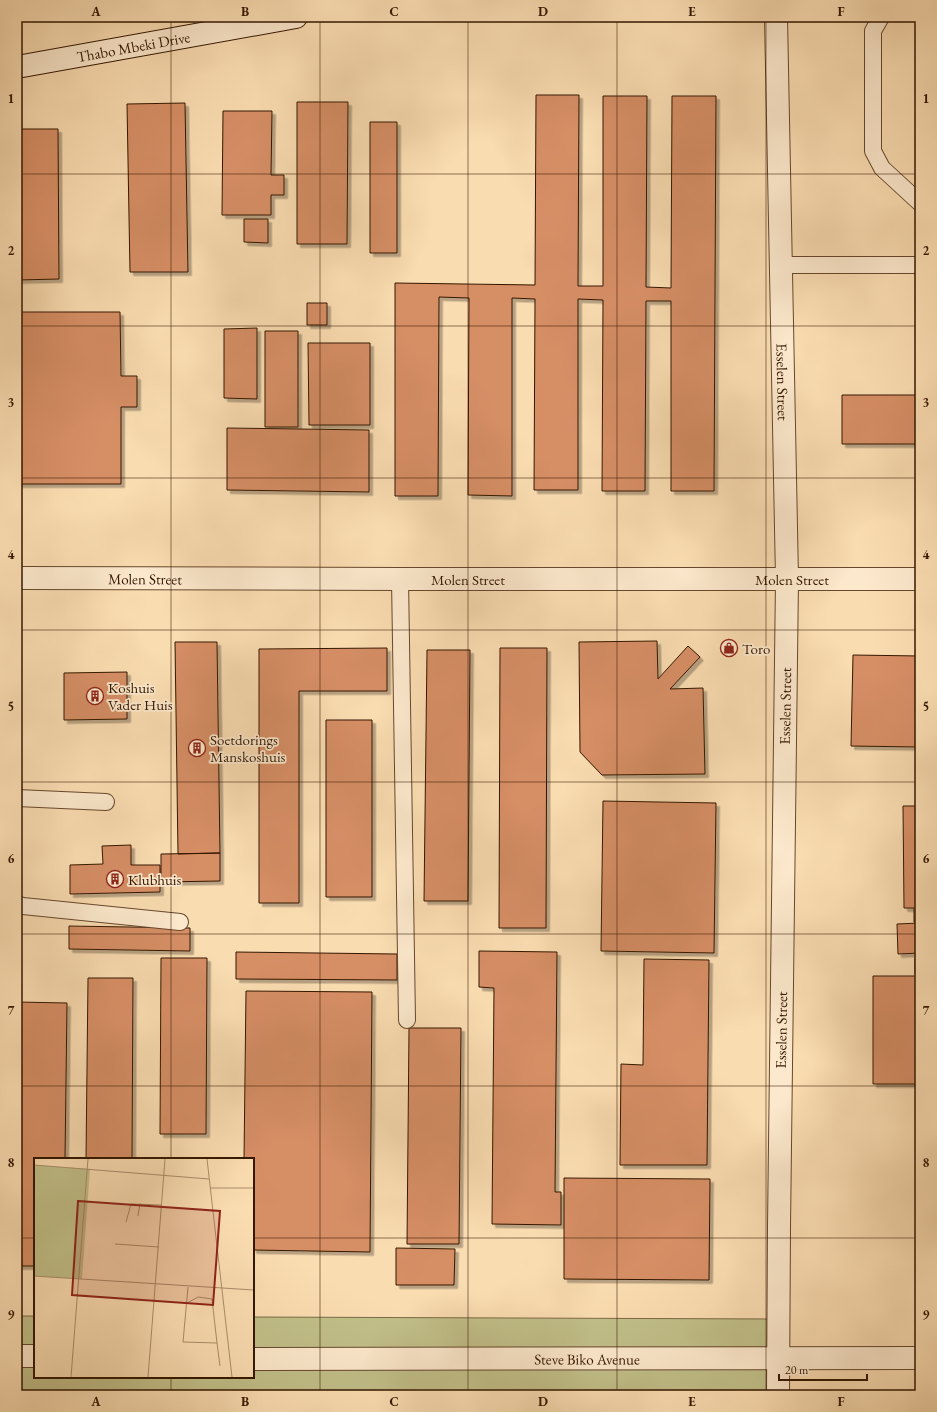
<svg xmlns="http://www.w3.org/2000/svg" width="937" height="1412" font-family="'EB Garamond',serif">
  <style>
    .green { fill: #c1bf89; stroke: #7a6b44 }
    .building { fill: #d68e65; stroke: #341700; filter: url(#shadow) }
    .lines { fill: none; stroke-linecap: round; stroke-linejoin: round }
    .service-casing { stroke: #66482c; stroke-width: 18 }
    .minor-casing { stroke: #66482c; stroke-width: 24 }
    .secondary-casing { stroke: #341700; stroke-width: 24 }
    .service { stroke: #fce8cc; stroke-width: 16 }
    .minor { stroke: #fce8cc; stroke-width: 22 }
    .secondary { stroke: #fce8cc; stroke-width: 22 }
    .grid { fill: none; stroke: #341700; stroke-width: 1; stroke-opacity: 0.55 }
    .labels { text-anchor: middle; dominant-baseline: central; stroke-width: 3.5; stroke-linejoin: round; paint-order: stroke }
    .street-label { font-size: 15px; fill: #341700; stroke: #fce8cc }
    .poi-label { font-size: 15px; fill: #341700; stroke: #fce8cc; text-anchor: start }
    .inset-road { fill: none; stroke: #ab8d6a; stroke-width: 1 }
    .view { fill: #8f2418; fill-opacity: 0.15; stroke: #8f2418; stroke-width: 2 }
    .inset-edge { fill: none; stroke: #341700; stroke-width: 2 }
    .neatline { fill: none; stroke: #341700; stroke-width: 1.5 }
    .grid-label { font-size: 13px; text-anchor: middle; font-weight: bold; fill: #341700 }
  </style>
  <defs>
    <filter id="shadow"><feDropShadow dx="3.5" dy="3.5" stdDeviation="0" flood-color="#0004"/></filter>
  </defs>
  <rect width="100%" height="100%" fill="#fadcb1"/>
  <filter id="stains"><feTurbulence type="fractalNoise" baseFrequency=".005" numOctaves="4"/><feColorMatrix values="0 0 0 0 .2 0 0 0 0 .09 0 0 0 0 .02 0 0 0 .5 -.17"/></filter>
  <radialGradient id="worn" r=".72"><stop offset=".6" stop-color="#630" stop-opacity="0"/><stop offset="1" stop-color="#630" stop-opacity=".3"/></radialGradient>
  <path class="green" d="M 17,1316 L 35,1316 L 35,1377 L 253,1377 L 253,1317 L 775,1319 L 775,1395 L 17,1395 Z"/>
  <path class="building" d="M 536,95 L 579,95 L 578,286 L 603,286 L 603,96 L 647,96 L 646,287 L 671,288 L 672,96 L 716,96 L 714,491 L 671,491 L 671,301 L 646,301 L 645,491 L 602,491 L 603,300 L 578,299 L 578,490 L 534,490 L 535,299 L 512,298 L 512,496 L 468,495 L 469,298 L 439,297 L 438,496 L 395,496 L 395,283 L 535,285 Z
    M 297,102 L 348,102 L 347,244 L 297,244 Z
    M 185,103 L 188,272 L 130,272 L 127,104 Z
    M 223,111 L 272,111 L 271,175 L 284,175 L 284,195 L 271,195 L 271,215 L 222,215 Z
    M 370,122 L 397,122 L 397,253 L 370,253 Z
    M 17,129 L 58,129 L 59,279 L 17,280 Z
    M 244,219 L 268,219 L 268,243 L 244,242 Z
    M 307,303 L 327,303 L 327,325 L 307,325 Z
    M 17,312 L 120,312 L 121,376 L 137,376 L 137,407 L 121,407 L 121,484 L 17,484 Z
    M 257,328 L 257,399 L 224,398 L 224,329 Z
    M 265,331 L 298,331 L 298,427 L 265,427 Z
    M 308,343 L 370,343 L 370,425 L 309,425 Z
    M 842,395 L 920,395 L 920,444 L 842,444 Z
    M 227,428 L 369,430 L 369,492 L 227,490 Z
    M 657,641 L 658,679 L 688,646 L 700,657 L 670,689 L 703,688 L 705,774 L 602,775 L 580,752 L 579,642 Z
    M 175,642 L 217,642 L 220,853 L 178,854 Z
    M 387,648 L 387,691 L 299,691 L 299,903 L 259,903 L 259,649 Z
    M 500,648 L 547,648 L 546,928 L 499,928 Z
    M 427,650 L 470,650 L 468,901 L 424,901 Z
    M 853,655 L 920,656 L 920,747 L 851,746 Z
    M 127,672 L 127,719 L 64,720 L 64,673 Z
    M 326,720 L 372,720 L 372,897 L 326,897 Z
    M 603,801 L 716,803 L 714,953 L 601,951 Z
    M 903,806 L 920,806 L 920,922 L 914,922 L 914,908 L 904,908 Z
    M 131,845 L 131,865 L 160,865 L 160,892 L 70,894 L 70,865 L 103,864 L 102,846 Z
    M 220,853 L 220,881 L 161,882 L 161,854 Z
    M 920,923 L 920,953 L 898,954 L 897,924 Z
    M 69,926 L 190,928 L 190,951 L 69,949 Z
    M 479,951 L 557,952 L 555,1192 L 561,1192 L 561,1225 L 492,1224 L 494,988 L 479,987 Z
    M 236,952 L 397,954 L 397,980 L 236,979 Z
    M 161,958 L 207,958 L 206,1134 L 160,1134 Z
    M 915,958 L 920,958 L 920,986 L 920,974 L 915,974 Z
    M 644,959 L 709,960 L 707,1165 L 620,1165 L 621,1064 L 643,1065 Z
    M 873,976 L 918,976 L 918,1051 L 920,1051 L 920,1084 L 873,1084 Z
    M 88,978 L 133,978 L 132,1159 L 86,1159 Z
    M 246,991 L 372,992 L 370,1252 L 253,1250 L 253,1159 L 244,1159 Z
    M 17,1002 L 67,1003 L 65,1159 L 35,1159 L 35,1266 L 17,1266 Z
    M 409,1028 L 461,1028 L 459,1244 L 407,1244 Z
    M 564,1178 L 710,1179 L 709,1280 L 564,1279 Z
    M 396,1248 L 455,1249 L 454,1285 L 396,1285 Z"/>
  <g class="lines">
    <g class="service-casing">
      <path id="service" d="M 881,17 L 873,31 L 873,151 L 882,168 L 920,203
        M 781,265 L 920,265
        M 400,579 L 407,1020
        M 17,798 L 106,802
        M 17,904 L 23,906 L 180,922"/>
    </g>
    <g class="minor-casing">
      <g id="minor">
        <path id="s1" d="M 776,17 L 787,579 L 779,1227 L 778,1395"/>
        <path id="s2" d="M 17,578 L 400,579 L 920,579"/>
        <path d="M 17,1356 L 35,1356"/>
        <path id="s3" d="M 253,1359 L 920,1358"/>
      </g>
    </g>
    <g class="secondary-casing">
      <g id="secondary">
        <path id="s4" d="M 17,67 L 296,17"/>
      </g>
    </g>
    <use href="#service" class="service"/>
    <use href="#minor" class="minor"/>
    <use href="#secondary" class="secondary"/>
  </g>
  <path class="grid" d="M 171,17 L 171,1159M 320,17 L 320,1395M 468,17 L 468,1395M 617,17 L 617,1395M 766,17 L 766,1395M 17,174 L 920,174M 17,326 L 920,326M 17,478 L 920,478M 17,630 L 920,630M 17,782 L 920,782M 17,934 L 920,934M 17,1086 L 920,1086M 17,1238 L 35,1238M 253,1238 L 920,1238M 171,1377 L 171,1395"/>
  <defs>
    <g id="shop-ring" transform="scale(0.9)"><circle r="9.5" fill="#fce8cc" stroke="#8f2418" stroke-width="1.5"/><path d="M-5-2.5h2.3a2.7 3.5 0 0 1 5.4 0H5L5.5 6h-11ZM-1.5-2.5h3a1.5 2.3 0 0 0-3 0Z" fill="#8f2418"/></g>
    <g id="building-ring" transform="scale(0.9)"><circle r="9.5" fill="#fce8cc" stroke="#8f2418" stroke-width="1.5"/><path d="M-4-6H4V6H1V3H-1V6H-4ZM-2.5-4.3h1.7v1.8h-1.7ZM.8-4.3h1.7v1.8H.8ZM-2.5-1h1.7V.8h-1.7ZM.8-1h1.7V.8H.8Z" fill="#8f2418"/></g>
  </defs>
  <g fill-rule="evenodd">
    <use href="#shop-ring" x="729" y="648"/>
    <use href="#building-ring" x="95" y="696"/>
    <use href="#building-ring" x="197" y="748"/>
    <use href="#building-ring" x="115" y="879"/>
  </g>
  <g class="labels">
    <g class="street-label">
      <text stroke="none"><textPath href="#s4" startOffset="118">Thabo Mbeki Drive</textPath></text>
      <text stroke="none"><textPath href="#s1" startOffset="365">Esselen Street</textPath></text>
      <text stroke="none"><textPath href="#s2" startOffset="128">Molen Street</textPath></text>
      <text stroke="none"><textPath href="#s2" startOffset="451">Molen Street</textPath></text>
      <text stroke="none"><textPath href="#s2" startOffset="775">Molen Street</textPath></text>
      <text transform="translate(785 706) rotate(-89)">Esselen Street</text>
      <text transform="translate(781 1030) rotate(-89)">Esselen Street</text>
      <text stroke="none"><textPath href="#s3" startOffset="334">Steve Biko Avenue</textPath></text>
    </g>
    <g class="poi-label">
      <text x="742" y="648">Toro</text>
      <text x="108" y="687">Koshuis<tspan x="108" dy="17">Vader Huis</tspan></text>
      <text x="210" y="739">Soetdorings<tspan x="210" dy="17">Manskoshuis</tspan></text>
      <text x="128" y="879">Klubhuis</text>
    </g>
  </g>
  <g transform="translate(34 1158)">
    <rect width="220" height="220" fill="#fadcb1"/>
    <path d="M 0,7 L 56,11 L 48,121 L 0,118 Z" fill="#c1bf89"/>
    <path class="inset-road" d="M 173,1 L 198,219M 0,7 L 175,21M 176,30 L 220,30M 104,58 L 106,45M 92,64 L 97,46 L 128,47M 81,86 L 125,89M 0,118 L 220,132M 154,129 L 149,184 L 183,185 L 186,208M 153,145 L 164,139 L 178,141 L 183,185M 37,219 L 54,1M 114,219 L 131,1"/>
    <path class="view" d="M 44,43 L 186,53 L 179,147 L 38,137 Z"/>
    <rect width="220" height="220" class="inset-edge"/>
  </g>
  <rect width="937" height="1412" fill="none" stroke="#fadcb1" stroke-width="44"/>
  <path d="M779 1374v6h88v-6" fill="none" stroke="#341700" stroke-width="2"/>
  <text x="785" y="1374" font-size="12" fill="#341700" stroke="#fce8cc" stroke-width="3" paint-order="stroke">20 m</text>
  <rect x="22" y="22" width="893" height="1368" class="neatline"/>
  <g class="grid-label">
    <text x="96" y="16">A</text>
    <text x="245" y="16">B</text>
    <text x="394" y="16">C</text>
    <text x="543" y="16">D</text>
    <text x="692" y="16">E</text>
    <text x="841" y="16">F</text>
    <text x="11" y="103">1</text>
    <text x="926" y="103">1</text>
    <text x="11" y="255">2</text>
    <text x="926" y="255">2</text>
    <text x="11" y="407">3</text>
    <text x="926" y="407">3</text>
    <text x="11" y="559">4</text>
    <text x="926" y="559">4</text>
    <text x="11" y="711">5</text>
    <text x="926" y="711">5</text>
    <text x="11" y="863">6</text>
    <text x="926" y="863">6</text>
    <text x="11" y="1015">7</text>
    <text x="926" y="1015">7</text>
    <text x="11" y="1167">8</text>
    <text x="926" y="1167">8</text>
    <text x="11" y="1319">9</text>
    <text x="926" y="1319">9</text>
    <text x="96" y="1406">A</text>
    <text x="245" y="1406">B</text>
    <text x="394" y="1406">C</text>
    <text x="543" y="1406">D</text>
    <text x="692" y="1406">E</text>
    <text x="841" y="1406">F</text>
  </g>
  <rect width="100%" height="100%" filter="url(#stains)"/>
  <rect width="100%" height="100%" fill="url(#worn)"/>
</svg>
